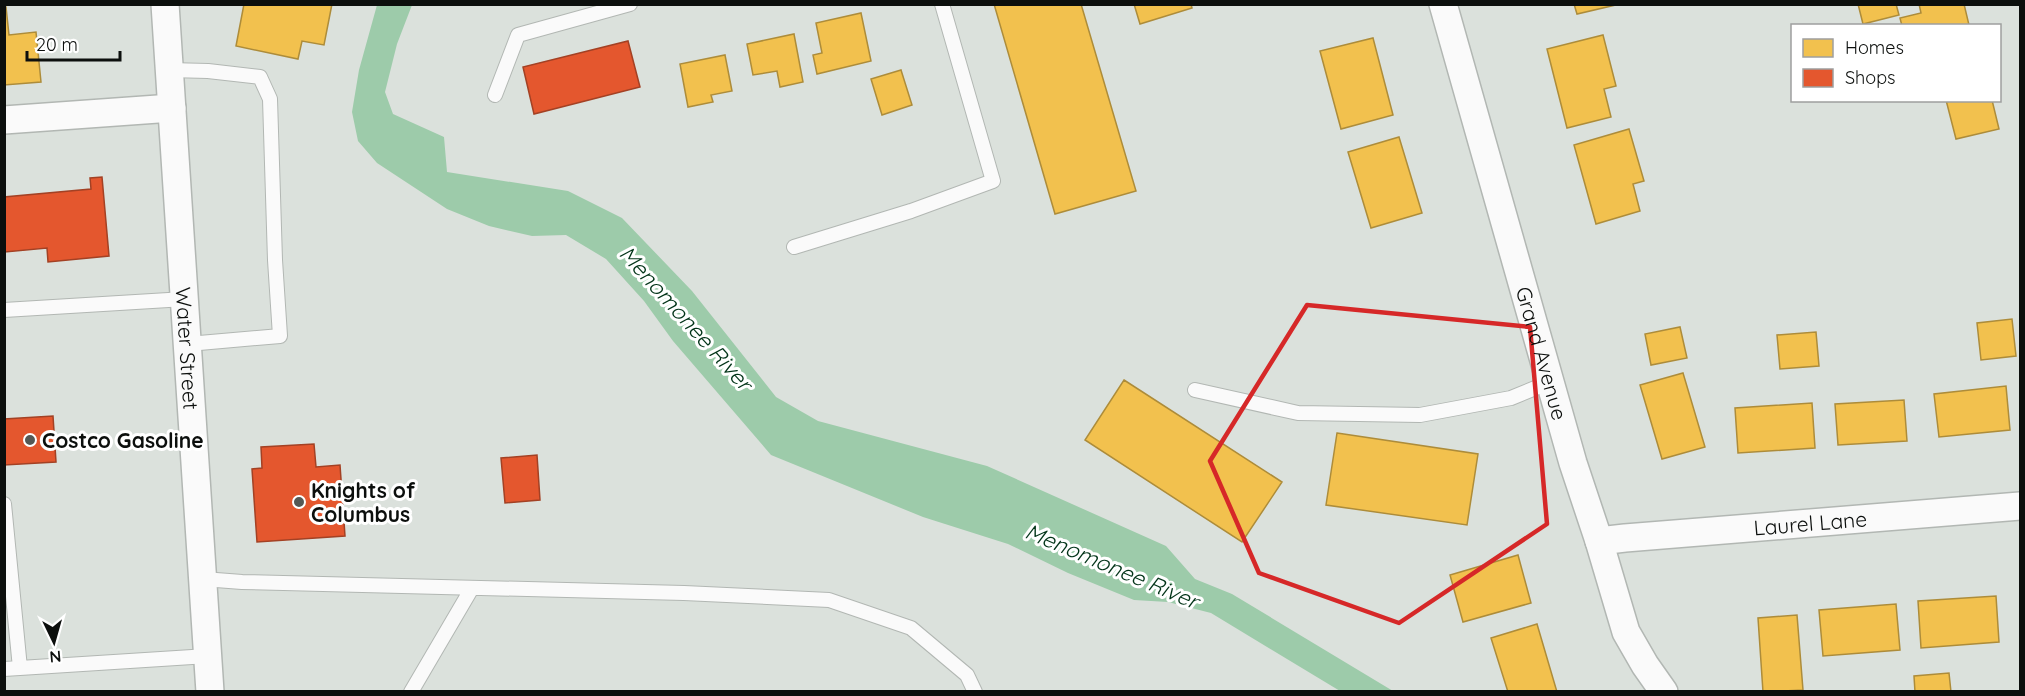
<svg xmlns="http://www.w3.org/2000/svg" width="2025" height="696" font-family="Quicksand,sans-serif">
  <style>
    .water { fill: #9dcbaa }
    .homes { fill: #f2c14e; stroke: #ad8c3a; stroke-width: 1.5 }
    .shops { fill: #e4572e; stroke: #a34124; stroke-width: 1.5 }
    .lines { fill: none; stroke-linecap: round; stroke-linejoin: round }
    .service-casing { stroke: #b2b7b3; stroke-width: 16 }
    .minor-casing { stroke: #b2b7b3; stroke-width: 30 }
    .service { stroke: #fafafa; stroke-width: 14 }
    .minor { stroke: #fafafa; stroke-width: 27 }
    .marked { fill: none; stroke: #d62828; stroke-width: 4.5; stroke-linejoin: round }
    .poi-dot { fill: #545855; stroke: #fff; stroke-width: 2 }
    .labels { text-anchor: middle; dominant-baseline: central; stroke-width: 6; stroke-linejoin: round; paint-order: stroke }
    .street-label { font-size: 21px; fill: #0c0f0d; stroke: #fff }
    .poi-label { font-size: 21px; font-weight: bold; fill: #0c0f0d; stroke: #fff; text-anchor: start }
    .water-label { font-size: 22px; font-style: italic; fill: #013317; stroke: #fff }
  </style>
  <rect width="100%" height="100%" fill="#dbe1dc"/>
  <path class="water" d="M 377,5 L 412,5 L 397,44 L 385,92 L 393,114 L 444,137 L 447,172 L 568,191 L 622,218 L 692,291 L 776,397 L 818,421 L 987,466 L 1166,546 L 1195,579 L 1232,594 L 1393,691 L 1340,691 L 1211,613 L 1168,602 L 1134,600 L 1068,573 L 1008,544 L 923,517 L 771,455 L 673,341 L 644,301 L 606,259 L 566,235 L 532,236 L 489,226 L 447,209 L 377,163 L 358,141 L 352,112 L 359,70 Z"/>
  <path class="homes" d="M 244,4 L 332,4 L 324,45 L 302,41 L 298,59 L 236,46 Z
    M 994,4 L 1081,4 L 1136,191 L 1055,214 Z
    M 1134,4 L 1191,4 L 1192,8 L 1140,24 Z
    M 1574,4 L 1620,4 L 1577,14 Z
    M 1858,4 L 1896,4 L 1899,15 L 1863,24 Z
    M 1919,4 L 1964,4 L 1969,25 L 1902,26 L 1900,18 L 1921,13 Z
    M 4,7 L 6,7 L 9,35 L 36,32 L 41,82 L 4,85 Z
    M 861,13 L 871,61 L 817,74 L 813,55 L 822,53 L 816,23 Z
    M 794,34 L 803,82 L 780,87 L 777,71 L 753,75 L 747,44 Z
    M 1603,35 L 1616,86 L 1604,89 L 1611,117 L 1567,128 L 1547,49 Z
    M 1373,38 L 1393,115 L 1341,129 L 1320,51 Z
    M 725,55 L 732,91 L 711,95 L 713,102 L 688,107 L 680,64 Z
    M 901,70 L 912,105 L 882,115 L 871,79 Z
    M 1946,100 L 1992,100 L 1999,129 L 1956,139 Z
    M 1629,129 L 1644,181 L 1633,184 L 1640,211 L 1596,224 L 1574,145 Z
    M 1399,137 L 1422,213 L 1371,228 L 1348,152 Z
    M 2012,319 L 2016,356 L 1981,360 L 1977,323 Z
    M 1680,327 L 1687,358 L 1651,365 L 1645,334 Z
    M 1816,332 L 1819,366 L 1780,369 L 1777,335 Z
    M 1683,373 L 1705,447 L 1662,459 L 1640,385 Z
    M 1124,380 L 1282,482 L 1242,542 L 1085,440 Z
    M 2006,386 L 2010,430 L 1939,437 L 1934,394 Z
    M 1904,400 L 1907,441 L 1838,445 L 1835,404 Z
    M 1812,403 L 1815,448 L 1738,453 L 1735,408 Z
    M 1337,433 L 1478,454 L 1467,525 L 1326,505 Z
    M 1518,555 L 1531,603 L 1463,622 L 1450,575 Z
    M 1996,596 L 1999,642 L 1921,648 L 1918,601 Z
    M 1896,604 L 1900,650 L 1823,656 L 1819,610 Z
    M 1797,615 L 1803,690 L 1763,692 L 1758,618 Z
    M 1537,624 L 1557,692 L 1508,692 L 1491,638 Z
    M 1949,673 L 1951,692 L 1915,692 L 1914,676 Z"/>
  <path class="shops" d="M 628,41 L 640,87 L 534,114 L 523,67 Z
    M 102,177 L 109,256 L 48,262 L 47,248 L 5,252 L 4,197 L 91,189 L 90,178 Z
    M 53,416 L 56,462 L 4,465 L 4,419 Z
    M 314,444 L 316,467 L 340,465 L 345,536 L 257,542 L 252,469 L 262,468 L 261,447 Z
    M 537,455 L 540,500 L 505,503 L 501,458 Z"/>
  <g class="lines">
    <g class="service-casing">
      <path id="service" d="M 169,70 L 208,71 L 260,77 L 270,99 L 275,260 L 280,336 L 188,344
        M 495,95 L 518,35 L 630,4
        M 794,247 L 911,211 L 993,181 L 942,4
        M 4,310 L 185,299
        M 1195,390 L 1298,413 L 1420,415 L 1511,398 L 1550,382
        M 4,504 L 20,668
        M 203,579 L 242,582 L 684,593 L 829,600 L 911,628 L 967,675 L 975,692
        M 4,669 L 208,656
        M 411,692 L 472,588"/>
    </g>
    <g class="minor-casing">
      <g id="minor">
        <path id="s1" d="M 165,4 L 210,692"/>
        <path id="s2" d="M 1443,4 L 1573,463 L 1599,541 L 1626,632 L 1645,665 L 1664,692"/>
        <path d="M 4,120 L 172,108"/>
        <path id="s3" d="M 1599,541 L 1625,538 L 2020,506"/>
      </g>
    </g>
    <use href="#service" class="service"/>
    <use href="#minor" class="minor"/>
  </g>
  <path class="marked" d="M 1307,305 L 1530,327 L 1547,524 L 1399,623 L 1259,573 L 1210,461 Z"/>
  <g class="poi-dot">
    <circle cx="30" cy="440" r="6"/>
    <circle cx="299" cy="502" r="6"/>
  </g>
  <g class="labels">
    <g class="street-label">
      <text stroke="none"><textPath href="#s1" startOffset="345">Water Street</textPath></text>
      <text stroke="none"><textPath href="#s2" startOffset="363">Grand Avenue</textPath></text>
      <text stroke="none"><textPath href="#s3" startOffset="212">Laurel Lane</textPath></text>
    </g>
    <g class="poi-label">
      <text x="42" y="440">Costco Gasoline</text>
      <text x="311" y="490">Knights of<tspan x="311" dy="24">Columbus</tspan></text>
    </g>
    <g class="water-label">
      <text transform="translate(686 318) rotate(48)">Menomonee River</text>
      <text transform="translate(1112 566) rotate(23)">Menomonee River</text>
    </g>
  </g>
  <rect width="2025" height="696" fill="none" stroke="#0c0f0d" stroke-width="12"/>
  <rect x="1791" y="24" width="210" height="78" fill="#ffffff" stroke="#9e9f9e" stroke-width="1.5"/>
  <rect x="1803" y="39" width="30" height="18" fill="#f2c14e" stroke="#9e9f9e" stroke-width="1.5"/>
  <text x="1845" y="54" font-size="18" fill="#0c0f0d">Homes</text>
  <rect x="1803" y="69" width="30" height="18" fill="#e4572e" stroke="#9e9f9e" stroke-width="1.5"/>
  <text x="1845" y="84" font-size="18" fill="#0c0f0d">Shops</text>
  <g transform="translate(54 642) rotate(175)" stroke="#ffffff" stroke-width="4.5" paint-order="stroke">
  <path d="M0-4.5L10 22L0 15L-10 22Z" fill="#0c0f0d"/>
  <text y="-9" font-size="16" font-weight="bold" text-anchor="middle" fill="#0c0f0d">N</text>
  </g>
  <path d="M27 51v9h93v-9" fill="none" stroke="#0c0f0d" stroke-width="3"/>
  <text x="36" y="51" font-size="18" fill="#0c0f0d" stroke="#ffffff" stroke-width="4.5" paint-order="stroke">20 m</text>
</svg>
